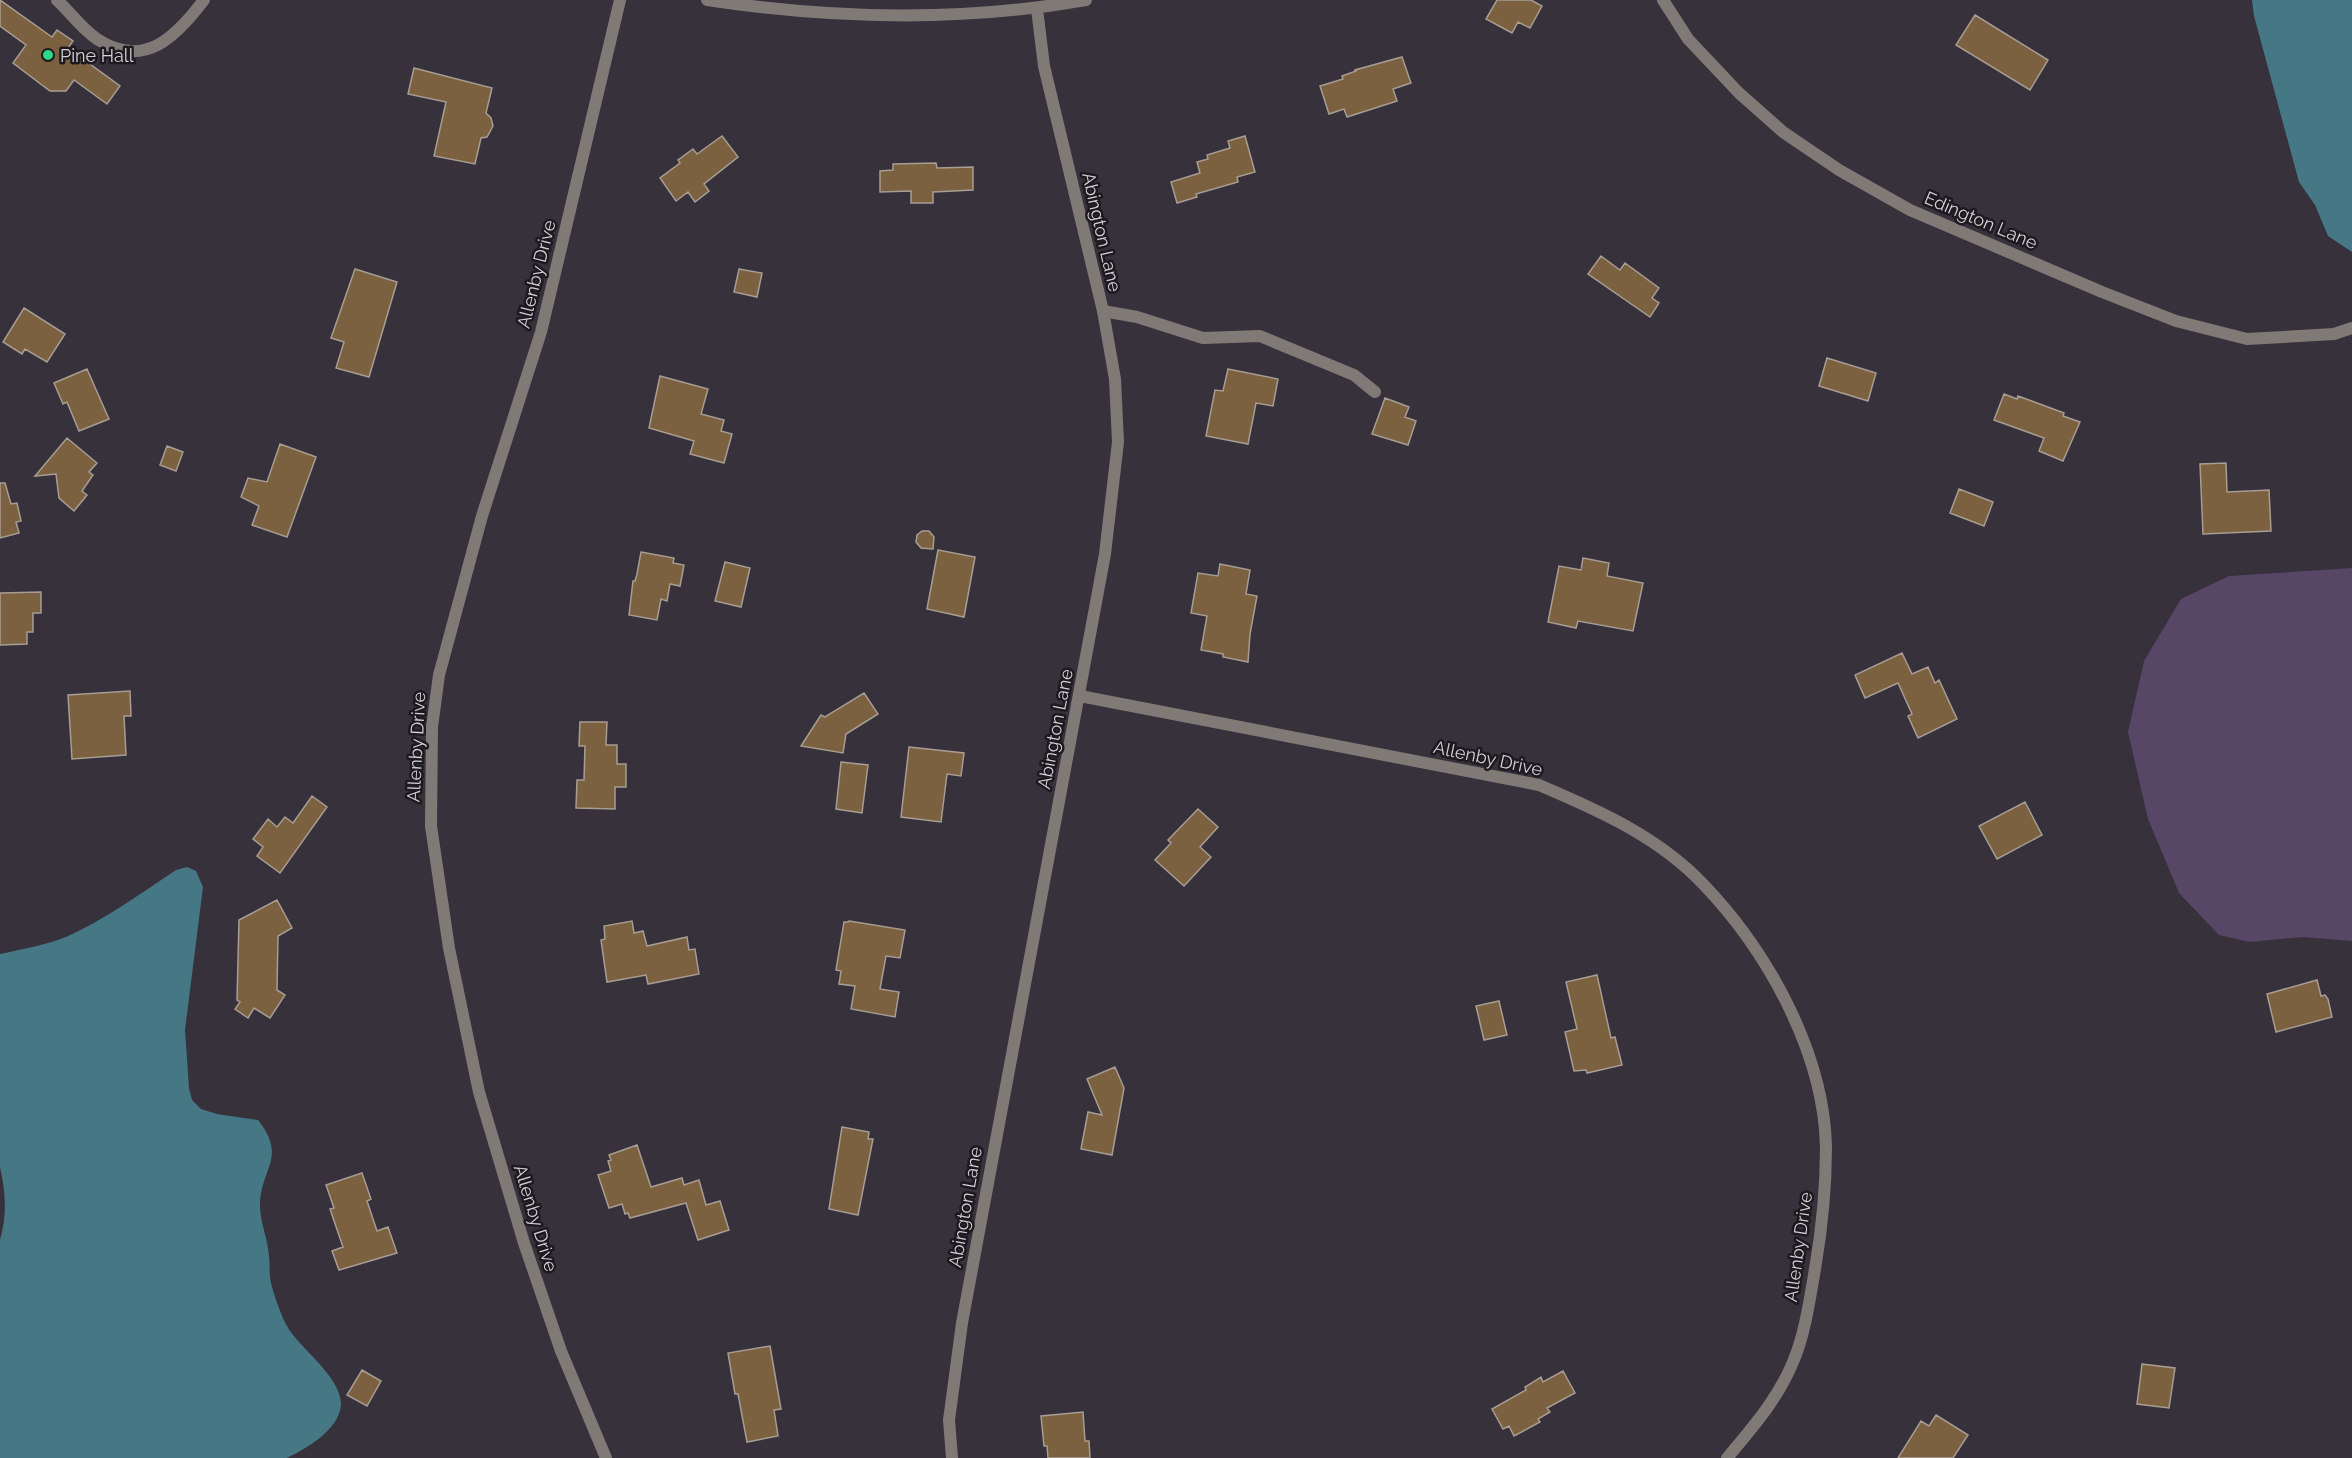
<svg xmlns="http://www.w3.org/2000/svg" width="2352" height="1458" font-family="Raleway,sans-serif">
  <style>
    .green { fill: #574666 }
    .water { fill: #457785 }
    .building { fill: #7c6141; stroke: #a79d93; stroke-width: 1.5 }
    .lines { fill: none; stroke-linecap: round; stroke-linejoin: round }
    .lane { stroke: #807a77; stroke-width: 12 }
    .street { stroke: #807a77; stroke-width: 12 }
    .poi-dot { fill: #2dd884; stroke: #1c1a1e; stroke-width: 2 }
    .labels { text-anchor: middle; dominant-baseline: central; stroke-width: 5; stroke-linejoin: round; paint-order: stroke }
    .poi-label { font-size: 18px; fill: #d3d0d7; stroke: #1c1a1e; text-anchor: start }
    .street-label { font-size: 18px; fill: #d3d0d7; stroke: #1c1a1e }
  </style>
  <rect width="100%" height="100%" fill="#36313b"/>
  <path class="green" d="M 2352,568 L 2352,941 L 2302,937 L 2250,942 L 2219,935 L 2179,893 L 2148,819 L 2128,732 L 2144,661 L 2181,599 L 2229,576 Z"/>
  <path class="water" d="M 2252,0 L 2352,0 L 2352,252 L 2328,236 L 2315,205 L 2299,182 L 2254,16 Z
    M 187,867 L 196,871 L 203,887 L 185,1030 L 189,1088 L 192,1100 L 201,1109 L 217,1114 L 258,1120 C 288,1158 260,1168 260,1206 C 260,1222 268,1239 269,1256 C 270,1264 269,1274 271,1283 C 273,1292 282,1318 287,1326 C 299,1348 342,1377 341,1405 C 339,1430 307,1448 287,1458 L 0,1458 L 0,1240 C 7,1215 6,1193 0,1167 L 0,954 C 23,949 47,945 68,936 C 106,919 141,893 176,870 Z"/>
  <path class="building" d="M 0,0 L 52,37 L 57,30 L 73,41 L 68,48 L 120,86 L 107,104 L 74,80 L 66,91 L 50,91 L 13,63 L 26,45 L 0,26 Z
    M 1497,0 L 1531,0 L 1542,6 L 1530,28 L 1518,22 L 1512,33 L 1486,19 Z
    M 1975,15 L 2048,60 L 2030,90 L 1956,45 Z
    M 1402,57 L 1411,83 L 1393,89 L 1397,101 L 1347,117 L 1344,109 L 1329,114 L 1320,86 L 1343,79 L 1342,76 L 1356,71 L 1355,70 Z
    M 414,68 L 492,88 L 486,113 L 491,118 L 493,126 L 487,137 L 481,138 L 475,164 L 434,156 L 446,102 L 408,94 Z
    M 722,136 L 738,157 L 704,184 L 709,191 L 695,202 L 688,192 L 676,201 L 660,178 L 680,163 L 678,160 L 693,149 L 697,154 Z
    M 1245,136 L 1255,172 L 1237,177 L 1238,182 L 1196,194 L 1197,197 L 1177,203 L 1171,182 L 1200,173 L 1197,162 L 1208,159 L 1207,155 L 1230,148 L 1228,141 Z
    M 936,163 L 937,168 L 973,167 L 973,190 L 933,192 L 933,203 L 911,203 L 911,191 L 880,192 L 880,171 L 893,170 L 893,164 Z
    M 1601,256 L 1620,270 L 1625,263 L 1659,288 L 1652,298 L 1659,303 L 1650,317 L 1588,274 Z
    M 355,269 L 397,282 L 369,377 L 336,368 L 344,342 L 331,338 Z
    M 739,269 L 762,273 L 757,297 L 734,292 Z
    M 24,308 L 65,334 L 47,362 L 25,349 L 22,354 L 3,342 Z
    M 1827,358 L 1876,373 L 1868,401 L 1819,386 Z
    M 87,369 L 109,419 L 79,431 L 67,402 L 63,404 L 54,383 Z
    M 1228,369 L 1278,379 L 1273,406 L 1256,403 L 1248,444 L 1206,436 L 1215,390 L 1223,391 Z
    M 660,376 L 708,389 L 701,414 L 724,420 L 721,431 L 732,434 L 724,463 L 690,454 L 694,441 L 649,428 Z
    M 2004,394 L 2017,399 L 2018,396 L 2064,413 L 2063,416 L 2080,422 L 2063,461 L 2039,451 L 2044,438 L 1994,420 Z
    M 1385,398 L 1409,407 L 1405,417 L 1416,421 L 1408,445 L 1372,434 Z
    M 67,438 L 97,463 L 89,472 L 93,475 L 82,491 L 87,495 L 74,511 L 59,498 L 56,474 L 35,476 Z
    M 280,444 L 316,457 L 287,537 L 252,525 L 259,506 L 241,497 L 248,478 L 267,482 Z
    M 167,446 L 183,452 L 176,471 L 160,465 Z
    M 2226,463 L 2227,492 L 2269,490 L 2271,531 L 2203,534 L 2200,464 Z
    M 0,483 L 5,483 L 11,504 L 17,503 L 21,521 L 16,522 L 19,533 L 0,538 Z
    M 1959,489 L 1993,502 L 1984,526 L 1950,513 Z
    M 922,531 L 929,531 L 934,537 L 933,549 L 921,548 L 916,542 L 917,535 Z
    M 938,550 L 975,557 L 964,617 L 927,609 Z
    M 641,552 L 674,558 L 673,563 L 684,565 L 680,586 L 670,584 L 667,601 L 661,599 L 657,620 L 629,615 L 633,581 L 635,581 L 637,574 Z
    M 1583,558 L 1609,563 L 1607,576 L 1643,583 L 1633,631 L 1578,621 L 1576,628 L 1548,622 L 1559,566 L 1581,570 Z
    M 725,562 L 750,568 L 741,607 L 715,601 Z
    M 1220,564 L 1250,570 L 1246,594 L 1257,596 L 1250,634 L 1248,662 L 1223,657 L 1223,654 L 1201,650 L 1207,616 L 1191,613 L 1198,573 L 1218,576 Z
    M 41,592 L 41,613 L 33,613 L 33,632 L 27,632 L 27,644 L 0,645 L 0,593 Z
    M 1902,653 L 1912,674 L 1928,667 L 1935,683 L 1939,680 L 1957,719 L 1918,738 L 1908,716 L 1912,714 L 1898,683 L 1865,698 L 1855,675 Z
    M 130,691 L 131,716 L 124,716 L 126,755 L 72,759 L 68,695 Z
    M 864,693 L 878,714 L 846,734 L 843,753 L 801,746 L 821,715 L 825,717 Z
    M 580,722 L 607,722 L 606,745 L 617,745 L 617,764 L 626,764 L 626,787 L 615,787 L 615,809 L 576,808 L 577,780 L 584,780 L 585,746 L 579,746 Z
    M 909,747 L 964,753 L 961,776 L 947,774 L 941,822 L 901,817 Z
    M 841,762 L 868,765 L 862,813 L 836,809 Z
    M 312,796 L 327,807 L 280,873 L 257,856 L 263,847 L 253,839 L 268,819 L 277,827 L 285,817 L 293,823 Z
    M 2025,802 L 2042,835 L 1997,859 L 1979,826 Z
    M 1198,809 L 1218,827 L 1200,847 L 1211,857 L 1184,886 L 1155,860 L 1171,843 L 1168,840 Z
    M 277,900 L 292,928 L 278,936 L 277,990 L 285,995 L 270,1018 L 254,1008 L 248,1018 L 235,1009 L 240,1002 L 237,1000 L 239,920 Z
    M 632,921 L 634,933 L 643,931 L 647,946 L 687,937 L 689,950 L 695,949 L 699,974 L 648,984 L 646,975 L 607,982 L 601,940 L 605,939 L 604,926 Z
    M 849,921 L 905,930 L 900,958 L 886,956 L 880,989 L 899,992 L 895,1017 L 851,1009 L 855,986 L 839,984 L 841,971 L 836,970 L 844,922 L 848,922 Z
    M 1597,975 L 1611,1038 L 1615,1037 L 1622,1065 L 1587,1073 L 1586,1070 L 1574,1071 L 1565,1032 L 1577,1029 L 1566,982 Z
    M 2317,980 L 2321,996 L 2325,995 L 2328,999 L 2332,1017 L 2276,1032 L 2267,994 Z
    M 1499,1001 L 1507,1035 L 1484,1040 L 1476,1006 Z
    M 1115,1067 L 1124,1088 L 1112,1155 L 1081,1149 L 1088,1112 L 1102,1115 L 1087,1079 Z
    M 842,1127 L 869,1132 L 868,1139 L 873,1139 L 858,1215 L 829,1209 Z
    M 637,1145 L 651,1187 L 682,1178 L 684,1185 L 699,1180 L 706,1205 L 720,1201 L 729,1230 L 698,1240 L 686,1203 L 630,1218 L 628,1213 L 625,1214 L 622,1204 L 609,1208 L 598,1175 L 611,1171 L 608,1161 L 611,1160 L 609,1155 Z
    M 362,1173 L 371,1199 L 367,1201 L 377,1231 L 388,1227 L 397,1253 L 339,1270 L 332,1251 L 343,1247 L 330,1209 L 334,1208 L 326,1185 Z
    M 770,1346 L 781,1409 L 774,1410 L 778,1436 L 747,1442 L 738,1394 L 735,1394 L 728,1353 Z
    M 2142,1364 L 2175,1368 L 2169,1408 L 2137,1404 Z
    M 362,1370 L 381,1381 L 367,1406 L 347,1395 Z
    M 1563,1371 L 1575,1393 L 1547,1408 L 1550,1412 L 1538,1419 L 1540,1422 L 1514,1436 L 1509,1426 L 1503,1429 L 1492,1409 L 1526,1390 L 1525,1387 L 1541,1377 L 1543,1382 Z
    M 1083,1412 L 1085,1441 L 1089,1441 L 1090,1458 L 1048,1458 L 1047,1446 L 1044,1446 L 1041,1416 Z
    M 1936,1415 L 1968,1435 L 1953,1458 L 1898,1458 L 1921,1421 L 1929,1426 Z"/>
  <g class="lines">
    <path class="lane" d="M 57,0 C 70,12 82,29 97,39 C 144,70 176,37 204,0
      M 1103,311 L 1137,317 L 1203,338 L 1260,336 L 1354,375 L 1375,392"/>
    <path class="street" d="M 707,0 C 833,19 961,22 1086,0
      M 1663,0 L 1688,39 L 1739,93 L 1783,132 L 1839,170 L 1910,210 L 2102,292 L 2176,321 L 2247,339 L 2334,334 L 2352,328
      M 1080,696 L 1539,785 C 1598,810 1659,837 1704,885 C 1768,952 1824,1053 1826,1147 C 1826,1189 1822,1228 1815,1269 C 1810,1298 1805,1334 1793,1362 C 1778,1399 1752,1428 1727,1458
      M 606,1458 L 561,1351 L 524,1243 L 479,1092 L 449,948 L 431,826 L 432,727 L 439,675 L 482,516 L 541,332 L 620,0
      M 952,1458 L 949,1420 L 962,1323 L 1105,554 L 1118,442 L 1115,379 L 1103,311 L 1044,66 L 1037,9"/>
  </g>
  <circle class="poi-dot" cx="48" cy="55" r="6"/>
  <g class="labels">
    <g class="poi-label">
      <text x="60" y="55">Pine Hall</text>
    </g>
    <g class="street-label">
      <text transform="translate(1981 220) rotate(23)">Edington Lane</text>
      <text transform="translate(1102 232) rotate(77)">Abington Lane</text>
      <text transform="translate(536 274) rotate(-76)">Allenby Drive</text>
      <text transform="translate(1055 729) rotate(-79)">Abington Lane</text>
      <text transform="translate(416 747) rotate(-87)">Allenby Drive</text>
      <text transform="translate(1488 758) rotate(12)">Allenby Drive</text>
      <text transform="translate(965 1207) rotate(-80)">Abington Lane</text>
      <text transform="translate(536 1218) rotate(73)">Allenby Drive</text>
      <text transform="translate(1798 1247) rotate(-82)">Allenby Drive</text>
    </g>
  </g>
</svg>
